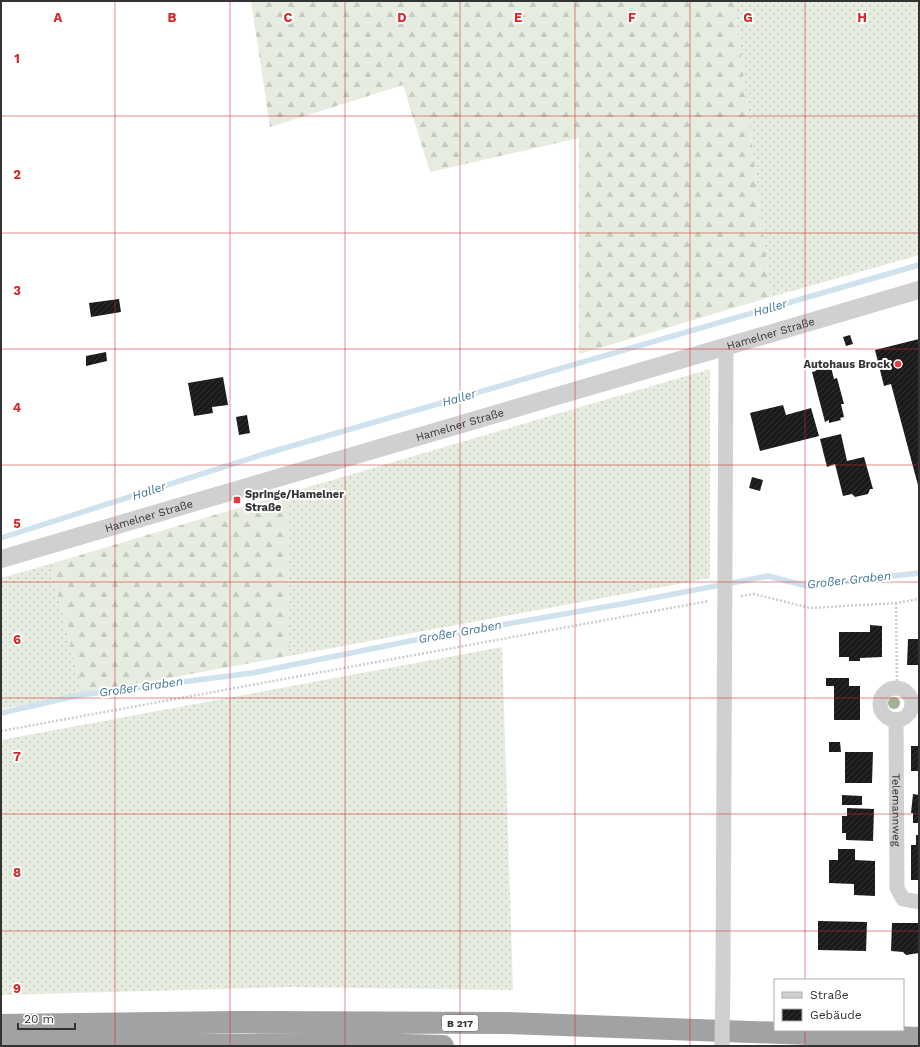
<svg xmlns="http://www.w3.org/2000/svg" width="920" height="1047" font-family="'Work Sans',sans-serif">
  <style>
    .grass { fill: url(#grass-dots) }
    .forest { fill: url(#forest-firs) }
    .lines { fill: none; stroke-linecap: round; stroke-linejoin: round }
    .stream { stroke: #cfe2ee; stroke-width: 5.5 }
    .building { fill: url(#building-hatch) }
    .path { stroke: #cdcdcd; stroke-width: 2.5; stroke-dasharray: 2 2; stroke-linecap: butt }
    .minor { stroke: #d0d0d0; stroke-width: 15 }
    .tertiary { stroke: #d0d0d0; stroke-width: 18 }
    .trunk { stroke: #a2a2a2; stroke-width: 22 }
    .minor-bridge { stroke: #d0d0d0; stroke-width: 15 }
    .tree { fill: #a2b095 }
    .grid { fill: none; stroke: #d62828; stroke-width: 1; stroke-opacity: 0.55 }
    .poi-dot { fill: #e63946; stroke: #fff; stroke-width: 1.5 }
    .labels { text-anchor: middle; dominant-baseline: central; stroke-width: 4; stroke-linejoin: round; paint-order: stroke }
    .shield { fill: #fff; stroke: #707070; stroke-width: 1 }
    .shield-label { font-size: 10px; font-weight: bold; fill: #333 }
    .street-label { font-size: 11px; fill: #333; stroke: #fff }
    .poi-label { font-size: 11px; font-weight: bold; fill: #333; stroke: #fff; text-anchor: end }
    .water-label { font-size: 12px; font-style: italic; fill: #3f7597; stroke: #fff }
    .grid-label { font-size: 13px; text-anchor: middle; font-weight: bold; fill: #d62828; stroke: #fff; stroke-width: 4; stroke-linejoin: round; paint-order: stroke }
  </style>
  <defs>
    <pattern id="grass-dots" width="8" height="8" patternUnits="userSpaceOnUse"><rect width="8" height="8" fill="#e6ecdf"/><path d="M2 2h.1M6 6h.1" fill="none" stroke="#c6cbc0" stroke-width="1.8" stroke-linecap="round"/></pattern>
    <pattern id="forest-firs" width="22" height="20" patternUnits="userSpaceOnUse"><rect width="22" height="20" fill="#e6ecdf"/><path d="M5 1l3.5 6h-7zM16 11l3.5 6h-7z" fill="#c6cbc0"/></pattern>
    <pattern id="building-hatch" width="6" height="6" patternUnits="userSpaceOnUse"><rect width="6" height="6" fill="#1a1a1a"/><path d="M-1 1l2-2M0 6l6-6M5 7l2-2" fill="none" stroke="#333"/></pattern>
  </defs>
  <rect width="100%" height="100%" fill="#fff"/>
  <path class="grass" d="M 734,1 L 919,1 L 919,255 L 771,297 Z
    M 710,369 L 710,578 L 289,656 L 288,493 Z
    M 50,564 L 83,694 L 1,709 L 1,578 Z
    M 502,647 L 513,990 L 288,987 L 1,995 L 1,740 Z"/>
  <path class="forest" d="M 251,1 L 734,1 L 771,297 L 579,354 L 579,138 L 430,172 L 403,85 L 270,127 Z
    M 288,493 L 289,656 L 83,694 L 50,564 Z"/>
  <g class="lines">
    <path class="stream" d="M 1,538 L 264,454 L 919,265
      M 1,713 L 80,695 L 252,673 L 420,639 L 627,603 L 768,576 L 807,586 L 919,573"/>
  </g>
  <path class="building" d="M 119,299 L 121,312 L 91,317 L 89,303 Z
    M 850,335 L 853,344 L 846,346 L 843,337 Z
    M 919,339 L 919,489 L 891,384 L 884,386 L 875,350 Z
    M 106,352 L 107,361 L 86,366 L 86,356 Z
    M 826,365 L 827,368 L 831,367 L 834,379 L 837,378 L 844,404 L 841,404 L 844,417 L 840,418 L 841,420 L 829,423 L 829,420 L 825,422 L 812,372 L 816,371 L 815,368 Z
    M 223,377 L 228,405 L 212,407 L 213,413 L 194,416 L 188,383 Z
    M 783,405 L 786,415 L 811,408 L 819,436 L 760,451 L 750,413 Z
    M 247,415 L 250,433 L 239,435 L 236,417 Z
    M 841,434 L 847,461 L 864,457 L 873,489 L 870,489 L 868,494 L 855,497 L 852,494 L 843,496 L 835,464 L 827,467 L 820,439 Z
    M 752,477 L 763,480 L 760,491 L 749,488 Z
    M 870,625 L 882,626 L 882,657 L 860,658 L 860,661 L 849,661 L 849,657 L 839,657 L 839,632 L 870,632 Z
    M 908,639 L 919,639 L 919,665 L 907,665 Z
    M 826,678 L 849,678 L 849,686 L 860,686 L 860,720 L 834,720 L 834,686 L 826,686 Z
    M 829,742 L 840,742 L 841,752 L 829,752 Z
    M 911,746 L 919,746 L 919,771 L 911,771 Z
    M 845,752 L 873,752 L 872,783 L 845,783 Z
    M 913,794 L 919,795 L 919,823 L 913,823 L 913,813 L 911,813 Z
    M 842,795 L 862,796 L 862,805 L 842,805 Z
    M 847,808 L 874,809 L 873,841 L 846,840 L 846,833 L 842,833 L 842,816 L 847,816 Z
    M 916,835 L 919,835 L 919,880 L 911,880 L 911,845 L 916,845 Z
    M 838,849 L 855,849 L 855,860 L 875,861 L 875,896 L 854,895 L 854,884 L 829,883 L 829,860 L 838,860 Z
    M 818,921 L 867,922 L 866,951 L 818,950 Z
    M 892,923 L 919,923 L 919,953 L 906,955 L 903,952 L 891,951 Z"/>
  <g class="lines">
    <path class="path" d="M 741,596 L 754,594 L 810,608 L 896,603 L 919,599
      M 896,603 L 897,688
      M 1,731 L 709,601"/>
    <g class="minor">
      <circle cx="896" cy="704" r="16"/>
      <path id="s1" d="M 896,720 L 897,888 L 903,899 L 919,902"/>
      <path d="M 723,975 L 726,347"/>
    </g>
    <path class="tertiary" id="s2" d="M 1,559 L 919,290"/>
    <path class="trunk" d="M 1,1025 L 235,1022 L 505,1023 L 919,1038
      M 1,1045 L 371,1044 L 443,1046"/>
    <path class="minor-bridge" d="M 722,1046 L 723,975"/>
  </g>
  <circle class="tree" cx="894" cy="703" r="6"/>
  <path class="grid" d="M 115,1 L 115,1046M 230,1 L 230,1046M 345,1 L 345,1046M 460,1 L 460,1046M 575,1 L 575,1046M 690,1 L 690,1046M 805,1 L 805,980M 1,116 L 919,116M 1,233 L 919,233M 1,349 L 919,349M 1,465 L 919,465M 1,582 L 919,582M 1,698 L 919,698M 1,814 L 919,814M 1,931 L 919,931M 805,1030 L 805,1046"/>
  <g class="poi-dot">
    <circle cx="898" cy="364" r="4"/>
    <rect x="233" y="496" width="8" height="8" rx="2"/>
  </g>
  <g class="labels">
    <rect class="shield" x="442" y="1015" width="36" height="16" rx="3"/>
    <g class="shield-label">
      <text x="460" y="1023">B 217</text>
    </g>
    <g class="street-label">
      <text stroke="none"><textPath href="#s2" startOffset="802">Hamelner Straße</textPath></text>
      <text stroke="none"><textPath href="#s2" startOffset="478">Hamelner Straße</textPath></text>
      <text stroke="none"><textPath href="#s2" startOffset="154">Hamelner Straße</textPath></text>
      <text stroke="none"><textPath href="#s1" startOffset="90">Telemannweg</textPath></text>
    </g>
    <g class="poi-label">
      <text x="890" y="364">Autohaus Brock</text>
      <text x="245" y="494" text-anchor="start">Springe/Hamelner<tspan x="245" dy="13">Straße</tspan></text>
    </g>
    <g class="water-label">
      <text transform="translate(770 308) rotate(-16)">Haller</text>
      <text transform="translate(459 398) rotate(-16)">Haller</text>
      <text transform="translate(149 491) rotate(-18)">Haller</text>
      <text transform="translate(849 580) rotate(-6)">Großer Graben</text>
      <text transform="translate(460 632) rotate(-10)">Großer Graben</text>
      <text transform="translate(141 687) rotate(-8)">Großer Graben</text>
    </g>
  </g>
  <g class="grid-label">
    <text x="58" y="22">A</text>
    <text x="172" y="22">B</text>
    <text x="288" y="22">C</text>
    <text x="402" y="22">D</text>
    <text x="518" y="22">E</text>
    <text x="632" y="22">F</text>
    <text x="748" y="22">G</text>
    <text x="862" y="22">H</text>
    <text x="17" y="63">1</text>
    <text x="17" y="179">2</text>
    <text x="17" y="295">3</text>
    <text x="17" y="412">4</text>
    <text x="17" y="528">5</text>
    <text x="17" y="644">6</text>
    <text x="17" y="761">7</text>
    <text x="17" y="877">8</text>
    <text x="17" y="993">9</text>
  </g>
  <rect width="920" height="1047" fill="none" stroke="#333333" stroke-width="4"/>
  <rect x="774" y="979" width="130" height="52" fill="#ffffff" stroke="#adadad"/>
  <rect x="782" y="992" width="20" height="6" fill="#d0d0d0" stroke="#adadad"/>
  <text x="810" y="999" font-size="12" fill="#333333">Straße</text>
  <rect x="782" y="1009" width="20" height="12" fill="url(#building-hatch)" stroke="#adadad"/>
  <text x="810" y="1019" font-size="12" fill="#333333">Gebäude</text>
  <path d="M18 1023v6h57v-6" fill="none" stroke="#333333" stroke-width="2"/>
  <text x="24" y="1023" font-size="12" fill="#333333" stroke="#ffffff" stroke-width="3" paint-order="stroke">20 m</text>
</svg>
